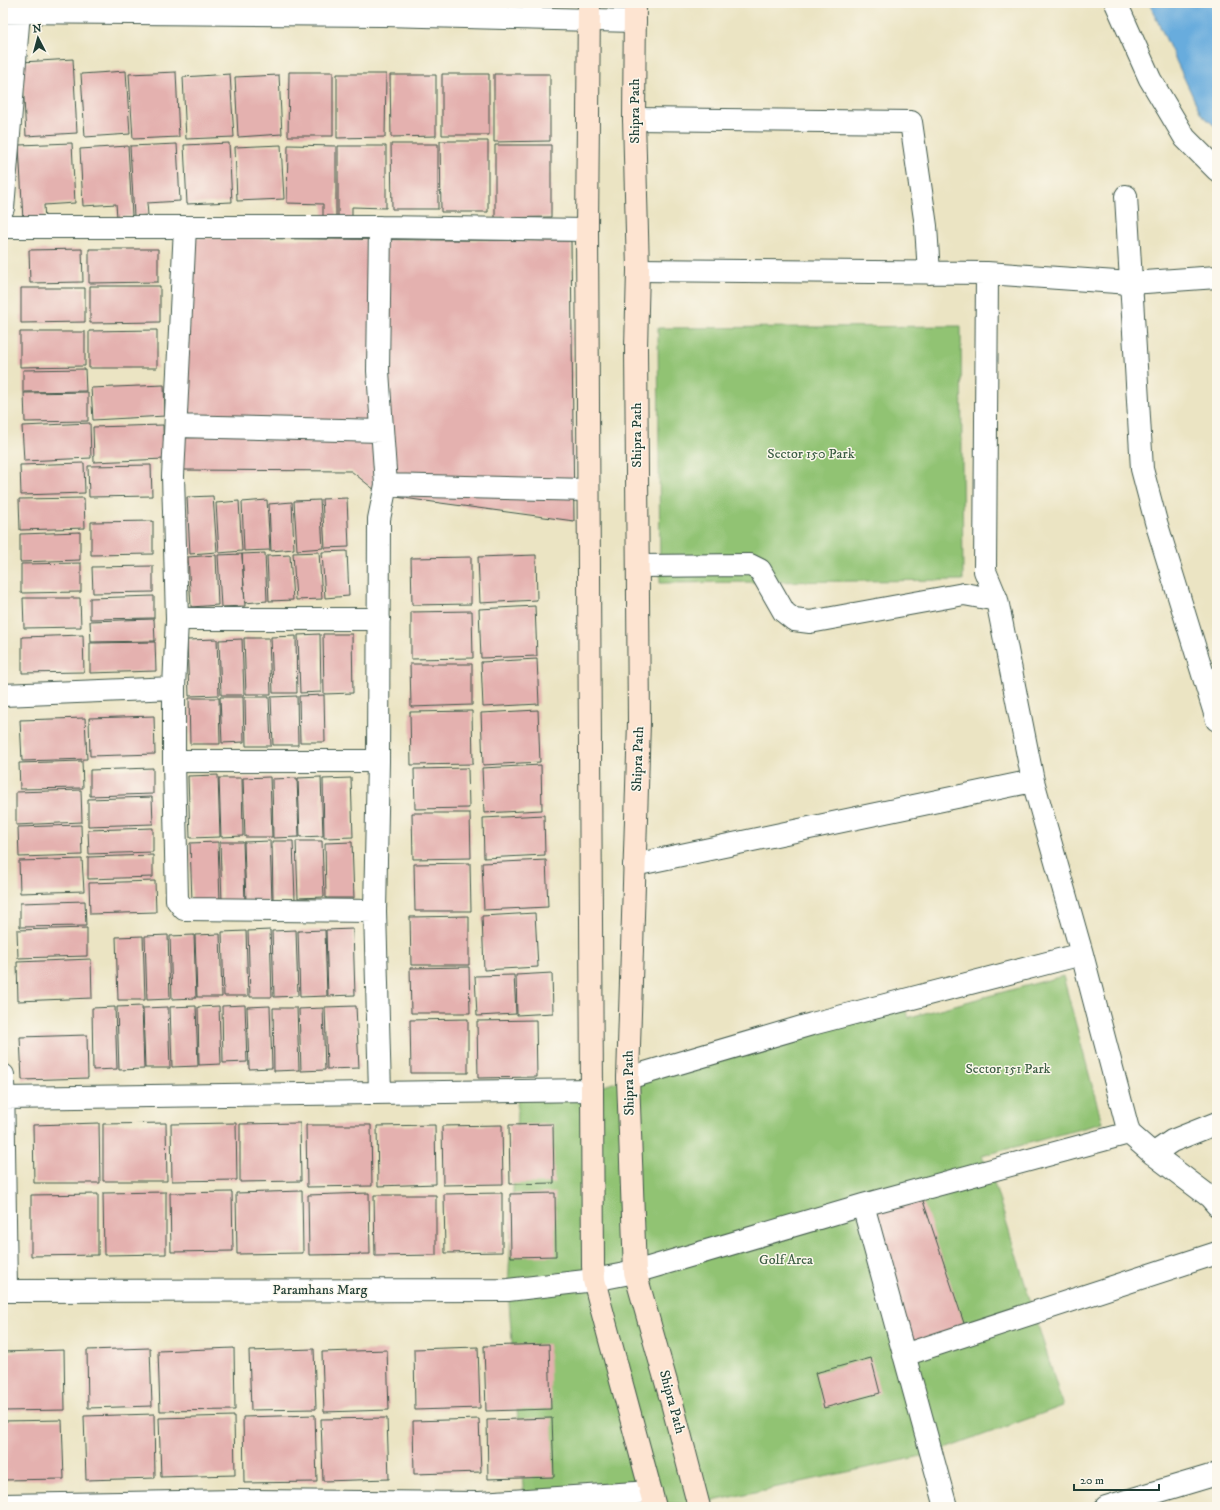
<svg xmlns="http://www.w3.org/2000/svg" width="1220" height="1510" font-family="'IM FELL DW Pica',serif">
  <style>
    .green { fill: #91c373; stroke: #588054 }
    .water { fill: #67acdd; stroke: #437488 }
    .building { fill: #e4b1af }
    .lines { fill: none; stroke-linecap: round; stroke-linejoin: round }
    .street-casing { stroke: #3e5649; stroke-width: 24 }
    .secondary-casing { stroke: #3e5649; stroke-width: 24 }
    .street { stroke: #fff; stroke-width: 22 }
    .secondary { stroke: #fde4d1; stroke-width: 22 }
    .labels { text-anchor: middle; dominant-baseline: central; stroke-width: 3; stroke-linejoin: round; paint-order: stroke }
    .street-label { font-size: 14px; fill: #1f3d34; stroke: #fbf7ec }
    .park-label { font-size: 14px; fill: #3c5e44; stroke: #fbf7ec }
  </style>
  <rect width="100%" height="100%" fill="#fbf7ec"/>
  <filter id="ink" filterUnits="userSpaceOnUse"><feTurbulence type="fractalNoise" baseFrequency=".025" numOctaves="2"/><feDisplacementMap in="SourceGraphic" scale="8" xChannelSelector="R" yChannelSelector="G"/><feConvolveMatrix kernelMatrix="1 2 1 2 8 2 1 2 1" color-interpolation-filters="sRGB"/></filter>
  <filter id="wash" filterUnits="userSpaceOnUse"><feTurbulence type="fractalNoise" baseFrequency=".012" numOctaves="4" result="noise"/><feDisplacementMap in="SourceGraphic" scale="16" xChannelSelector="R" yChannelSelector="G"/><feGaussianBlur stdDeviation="0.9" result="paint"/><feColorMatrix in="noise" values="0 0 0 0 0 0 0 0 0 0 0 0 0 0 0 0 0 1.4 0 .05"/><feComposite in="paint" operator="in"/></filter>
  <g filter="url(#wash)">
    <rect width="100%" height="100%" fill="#ebe4c3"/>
    <path class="green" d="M 961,326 L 963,580 L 660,583 L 658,328 Z
      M 1063,976 L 1102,1123 L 982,1156 L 990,1170 L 1063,1406 L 931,1454 L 699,1504 L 524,1500 L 508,1290 L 518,1090 L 592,1090 L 628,1078 L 900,1001 L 910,1019 L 910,1017 Z"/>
    <path class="water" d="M 1149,3 L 1217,3 L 1217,128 L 1201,114 Z"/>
    <g id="blocks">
      <path class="building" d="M 73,59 L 77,133 L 26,136 L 22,62 Z
        M 126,71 L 130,134 L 85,137 L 81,74 Z
        M 176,72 L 179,137 L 133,139 L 129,74 Z
        M 289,72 L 333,72 L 333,136 L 288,136 Z
        M 230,74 L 234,137 L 186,139 L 183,77 Z
        M 337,74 L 386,74 L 385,137 L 337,138 Z
        M 442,74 L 489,74 L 489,135 L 442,135 Z
        M 494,74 L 550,74 L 550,141 L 494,142 Z
        M 279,75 L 282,134 L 238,137 L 235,77 Z
        M 390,75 L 436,75 L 436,136 L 391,137 Z
        M 440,141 L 488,141 L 488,212 L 441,212 Z
        M 72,143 L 75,203 L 44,205 L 45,220 L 23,221 L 19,145 Z
        M 229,143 L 232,202 L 187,204 L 184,145 Z
        M 177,144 L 180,201 L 147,203 L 148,215 L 134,216 L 130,146 Z
        M 391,144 L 438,144 L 438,209 L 392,209 Z
        M 281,145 L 284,199 L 237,201 L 235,147 Z
        M 288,145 L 336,146 L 336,222 L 323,222 L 323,204 L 287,203 Z
        M 495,145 L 551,145 L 551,217 L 495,218 Z
        M 128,146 L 132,216 L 117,217 L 116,204 L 83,206 L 80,149 Z
        M 338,146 L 386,146 L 386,208 L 352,207 L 352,221 L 338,221 Z
        M 192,238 L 571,241 L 574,521 L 381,495 L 351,471 L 182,470 Z
        M 82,249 L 83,282 L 30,283 L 29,250 Z
        M 89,249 L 158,249 L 158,282 L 89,283 Z
        M 90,286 L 160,286 L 160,322 L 90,323 Z
        M 21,288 L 85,288 L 85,322 L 21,323 Z
        M 157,330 L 157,368 L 89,368 L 89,331 Z
        M 20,332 L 85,332 L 85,366 L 20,367 Z
        M 85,369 L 86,391 L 23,392 L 23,370 Z
        M 164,385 L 165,416 L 93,420 L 91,388 Z
        M 88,392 L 88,421 L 25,422 L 24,393 Z
        M 90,423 L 91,458 L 24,461 L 22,426 Z
        M 163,425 L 164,459 L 94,462 L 93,427 Z
        M 84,463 L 85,493 L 21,495 L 20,465 Z
        M 151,465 L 152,496 L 89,497 L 88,466 Z
        M 213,496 L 217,552 L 190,554 L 187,497 Z
        M 84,498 L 85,528 L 20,530 L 19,499 Z
        M 347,498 L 349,547 L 325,548 L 322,499 Z
        M 267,500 L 270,550 L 244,551 L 242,502 Z
        M 320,500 L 323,548 L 297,550 L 294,501 Z
        M 239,501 L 242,551 L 219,553 L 216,503 Z
        M 292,502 L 294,549 L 271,551 L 269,504 Z
        M 153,521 L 153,554 L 91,555 L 91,522 Z
        M 80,532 L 80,560 L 20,562 L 20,534 Z
        M 347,551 L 349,596 L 325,598 L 322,552 Z
        M 319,552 L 322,599 L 296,600 L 293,553 Z
        M 265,553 L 267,601 L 245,603 L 242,554 Z
        M 242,554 L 245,606 L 221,607 L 218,555 Z
        M 216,555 L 218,605 L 191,607 L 188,557 Z
        M 290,555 L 293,600 L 269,601 L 267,556 Z
        M 536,555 L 537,600 L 480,603 L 478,557 Z
        M 471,557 L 471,604 L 412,605 L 411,558 Z
        M 81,563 L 81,592 L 21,593 L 21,564 Z
        M 153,566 L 153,592 L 93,593 L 92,567 Z
        M 154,596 L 154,618 L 90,619 L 90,598 Z
        M 23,598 L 80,598 L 81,627 L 24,628 Z
        M 535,606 L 537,656 L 481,658 L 479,609 Z
        M 472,611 L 473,658 L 411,659 L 411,612 Z
        M 154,619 L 155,641 L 91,642 L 90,621 Z
        M 320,634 L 321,692 L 300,693 L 298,635 Z
        M 323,634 L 352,634 L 353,693 L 324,694 Z
        M 83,635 L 84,672 L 22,673 L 22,637 Z
        M 296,636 L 297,693 L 273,693 L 271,637 Z
        M 244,638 L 269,638 L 271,694 L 246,694 Z
        M 217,639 L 219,695 L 189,696 L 187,640 Z
        M 242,639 L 244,695 L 221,695 L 219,640 Z
        M 155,642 L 156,671 L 90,673 L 90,643 Z
        M 537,659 L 539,704 L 483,707 L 481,662 Z
        M 410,664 L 472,664 L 472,705 L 411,707 Z
        M 324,695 L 325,742 L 300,742 L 299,696 Z
        M 297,696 L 298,745 L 273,745 L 271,697 Z
        M 220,697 L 243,697 L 244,742 L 222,743 Z
        M 245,697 L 269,697 L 271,746 L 246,746 Z
        M 189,698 L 219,698 L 220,744 L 190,744 Z
        M 538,710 L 540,762 L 483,765 L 481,713 Z
        M 472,711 L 473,764 L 411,765 L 410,712 Z
        M 154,716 L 155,754 L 90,756 L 89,718 Z
        M 85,718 L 87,759 L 22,761 L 20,720 Z
        M 82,761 L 83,788 L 20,789 L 19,763 Z
        M 541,765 L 542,810 L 484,813 L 482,768 Z
        M 153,768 L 153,794 L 90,796 L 90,770 Z
        M 468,768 L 469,808 L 415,809 L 414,769 Z
        M 218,775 L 220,837 L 190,838 L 188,776 Z
        M 270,777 L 272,837 L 245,837 L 243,778 Z
        M 321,777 L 323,836 L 300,837 L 298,778 Z
        M 219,778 L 242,778 L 243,836 L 221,837 Z
        M 297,778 L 299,837 L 273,838 L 272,779 Z
        M 351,778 L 353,837 L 324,838 L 323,779 Z
        M 81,790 L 82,822 L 16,825 L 16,792 Z
        M 152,797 L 153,824 L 88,826 L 88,799 Z
        M 412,813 L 470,813 L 471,858 L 413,859 Z
        M 544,815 L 545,855 L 484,858 L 483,818 Z
        M 81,825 L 82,855 L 19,857 L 18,827 Z
        M 153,828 L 153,852 L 89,854 L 88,830 Z
        M 270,841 L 272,901 L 246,902 L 244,842 Z
        M 272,841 L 293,841 L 295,899 L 273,899 Z
        M 296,841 L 322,841 L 324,897 L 298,898 Z
        M 218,842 L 220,902 L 192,902 L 190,843 Z
        M 220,842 L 243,842 L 245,902 L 222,902 Z
        M 352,842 L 354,898 L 326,898 L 325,843 Z
        M 153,855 L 153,877 L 88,879 L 88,857 Z
        M 82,859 L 84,891 L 20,893 L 19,861 Z
        M 546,860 L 548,907 L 484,910 L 482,863 Z
        M 470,863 L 471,911 L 415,911 L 414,864 Z
        M 155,881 L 156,912 L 90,914 L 89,883 Z
        M 85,901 L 86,926 L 20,927 L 20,903 Z
        M 535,913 L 538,967 L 484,970 L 482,916 Z
        M 469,916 L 469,965 L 411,965 L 410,917 Z
        M 87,928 L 87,956 L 18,958 L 17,930 Z
        M 353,929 L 355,995 L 328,996 L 326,930 Z
        M 270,930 L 272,997 L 250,997 L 248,931 Z
        M 296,930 L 298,996 L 274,997 L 272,931 Z
        M 325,930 L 327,996 L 300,997 L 298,931 Z
        M 246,931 L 248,996 L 224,996 L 222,932 Z
        M 220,934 L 222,997 L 197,997 L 195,935 Z
        M 168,935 L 170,999 L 147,1000 L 145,936 Z
        M 194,935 L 196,998 L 172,999 L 170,936 Z
        M 143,936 L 145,1000 L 118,1000 L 116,937 Z
        M 91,959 L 92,998 L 18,1001 L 17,962 Z
        M 469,967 L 470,1013 L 411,1013 L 410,968 Z
        M 552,973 L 553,1013 L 517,1015 L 516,975 Z
        M 514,975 L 516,1014 L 477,1016 L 475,976 Z
        M 245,1005 L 247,1062 L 223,1063 L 222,1006 Z
        M 142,1006 L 144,1069 L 119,1070 L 117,1007 Z
        M 196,1006 L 198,1066 L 172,1067 L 170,1007 Z
        M 219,1006 L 221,1064 L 199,1065 L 198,1007 Z
        M 270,1006 L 272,1068 L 249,1069 L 247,1007 Z
        M 356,1006 L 359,1068 L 327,1069 L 325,1007 Z
        M 115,1007 L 117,1069 L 93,1070 L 92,1008 Z
        M 168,1007 L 170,1068 L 145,1068 L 143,1008 Z
        M 273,1008 L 297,1008 L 299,1070 L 274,1071 Z
        M 323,1008 L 325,1070 L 301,1071 L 299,1009 Z
        M 468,1019 L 468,1073 L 411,1073 L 410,1020 Z
        M 536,1020 L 537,1077 L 478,1078 L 477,1021 Z
        M 87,1035 L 88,1078 L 22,1080 L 20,1037 Z
        M 99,1123 L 100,1183 L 34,1183 L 33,1125 Z
        M 166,1123 L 167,1181 L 103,1181 L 103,1124 Z
        M 236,1123 L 237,1180 L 172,1181 L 171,1124 Z
        M 300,1123 L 301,1181 L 240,1182 L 240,1124 Z
        M 553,1124 L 554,1183 L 510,1184 L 509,1125 Z
        M 306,1125 L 371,1125 L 372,1186 L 307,1187 Z
        M 435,1125 L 436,1184 L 378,1186 L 377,1126 Z
        M 502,1125 L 503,1184 L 443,1185 L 442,1126 Z
        M 919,1189 L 968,1335 L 904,1355 L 863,1205 Z
        M 302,1191 L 303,1253 L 237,1254 L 236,1193 Z
        M 166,1192 L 166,1254 L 104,1255 L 103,1193 Z
        M 232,1192 L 233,1251 L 171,1252 L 170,1193 Z
        M 369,1193 L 370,1254 L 309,1255 L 308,1195 Z
        M 502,1193 L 502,1252 L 445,1253 L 444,1194 Z
        M 555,1193 L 556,1256 L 511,1257 L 510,1194 Z
        M 98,1194 L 98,1255 L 31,1256 L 31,1195 Z
        M 374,1195 L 436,1195 L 436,1255 L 375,1256 Z
        M 549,1344 L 551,1409 L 486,1411 L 484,1346 Z
        M 478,1347 L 480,1408 L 415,1410 L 414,1349 Z
        M 150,1348 L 152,1406 L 88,1408 L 87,1350 Z
        M 234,1348 L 235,1410 L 160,1411 L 158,1351 Z
        M 314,1349 L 316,1409 L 251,1410 L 249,1351 Z
        M 64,1350 L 65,1410 L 3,1411 L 3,1352 Z
        M 387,1350 L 389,1410 L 324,1412 L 322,1352 Z
        M 871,1358 L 880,1393 L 824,1408 L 815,1373 Z
        M 154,1414 L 155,1478 L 86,1480 L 84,1416 Z
        M 315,1415 L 317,1482 L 244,1483 L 243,1417 Z
        M 234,1416 L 235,1475 L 161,1477 L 159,1418 Z
        M 387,1418 L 389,1479 L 323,1481 L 321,1419 Z
        M 552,1418 L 554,1477 L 488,1479 L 487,1420 Z
        M 479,1419 L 481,1472 L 414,1474 L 413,1421 Z
        M 62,1420 L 64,1479 L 3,1480 L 3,1421 Z"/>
    </g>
  </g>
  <g filter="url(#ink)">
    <use href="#blocks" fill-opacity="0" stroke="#3e5649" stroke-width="1"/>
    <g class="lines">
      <g class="street-casing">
        <path id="street" d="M 1116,3 L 1150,79 L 1185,138 L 1217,170
          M 3,12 L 383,15 L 635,21
          M 634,119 L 911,122 L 926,226 L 929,273
          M 1126,196 L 1142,469 L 1156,522 L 1217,720
          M 3,208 L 19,12 L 21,3
          M 3,227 L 380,227 L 587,230
          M 185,227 L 173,476 L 177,619 L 174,688 L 174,761 L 177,900 L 184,909 L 375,911
          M 638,270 L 987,273
          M 176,426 L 382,431
          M 386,485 L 588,490
          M 997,600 L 985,571 L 987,273 L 1131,283 L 1217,277
          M 177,619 L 379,619
          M 3,695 L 174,688
          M 174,761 L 378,761
          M 1033,781 L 1082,954
          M 634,865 L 1033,781 L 997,600 L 964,594 L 810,622 L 794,620 L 784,612 L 760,570 L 750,565 L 638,566
          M 3,1075 L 6,1291
          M 628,1078 L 812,1024 L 1082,954 L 1129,1133
          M 380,1092 L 375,911 L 378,761 L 379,519 L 386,485 L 378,371 L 380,227
          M 3,1098 L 592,1090
          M 1153,1154 L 1172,1141 L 1217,1123
          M 863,1205 L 946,1507
          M 3,1291 L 508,1290 L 594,1280 L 635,1272 L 863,1205 L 1129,1133 L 1153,1154 L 1210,1197 L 1217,1205
          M 904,1355 L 1217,1253
          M 3,1505 L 238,1501 L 479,1503 L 651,1492
          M 1106,1507 L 1217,1474"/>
      </g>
      <g class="secondary-casing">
        <path id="secondary" d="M 589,3 L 587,230 L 593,1266 L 594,1280 L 601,1307 L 655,1507
          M 635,3 L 634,119 L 638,270 L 636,348 L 639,722 L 628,1078 L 635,1272 L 672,1403 L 699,1507"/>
      </g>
      <use href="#street" class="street"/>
      <use href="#secondary" class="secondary"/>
    </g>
  </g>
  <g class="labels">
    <g class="street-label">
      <text transform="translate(635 111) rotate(-90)">Shipra Path</text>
      <text transform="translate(637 435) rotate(-90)">Shipra Path</text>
      <text transform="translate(638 759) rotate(-88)">Shipra Path</text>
      <text transform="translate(629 1083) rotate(-91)">Shipra Path</text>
      <text x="320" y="1290">Paramhans Marg</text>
      <text transform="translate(672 1402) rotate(75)">Shipra Path</text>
    </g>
    <g class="park-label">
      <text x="811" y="454">Sector 150 Park</text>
      <text x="1008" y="1069">Sector 151 Park</text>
      <text x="786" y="1260">Golf Area</text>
    </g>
  </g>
  <rect width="1220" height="1510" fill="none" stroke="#fbf7ec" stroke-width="16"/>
  <g transform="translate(38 38) rotate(354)" stroke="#fbf7ec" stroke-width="3" paint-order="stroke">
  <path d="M0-3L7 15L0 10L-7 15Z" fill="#1f3d34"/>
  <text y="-6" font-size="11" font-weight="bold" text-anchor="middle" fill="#1f3d34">N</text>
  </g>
  <path d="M1074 1484v6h85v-6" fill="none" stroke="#1f3d34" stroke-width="2"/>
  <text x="1080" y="1484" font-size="12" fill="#1f3d34" stroke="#fbf7ec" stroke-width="3" paint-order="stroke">20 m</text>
</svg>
